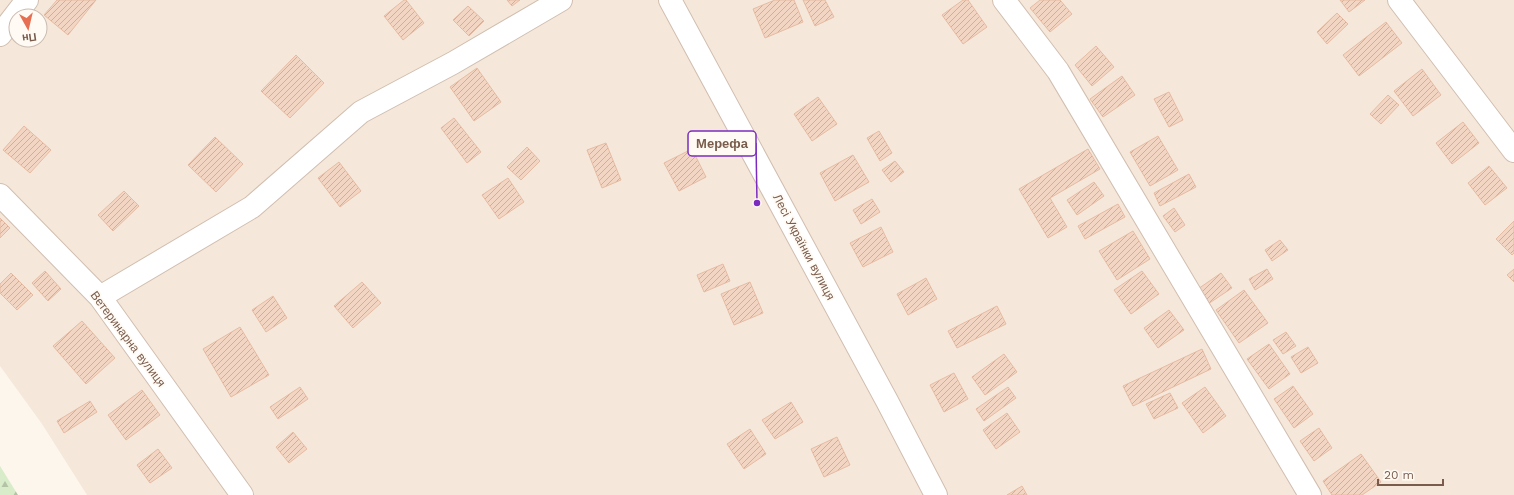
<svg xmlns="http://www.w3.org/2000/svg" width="1514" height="495" font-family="'Work Sans',sans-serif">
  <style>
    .residential { fill: #f5e8da; fill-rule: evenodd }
    .forest { fill: url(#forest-firs) }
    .building { fill: url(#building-hatch); stroke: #e6bba3 }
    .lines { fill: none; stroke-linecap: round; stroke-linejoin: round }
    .minor-casing { stroke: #d1beb0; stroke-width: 24 }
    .tertiary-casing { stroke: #d1beb0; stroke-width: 24 }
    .minor { stroke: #fff; stroke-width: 22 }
    .tertiary { stroke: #fff; stroke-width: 22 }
    .labels { text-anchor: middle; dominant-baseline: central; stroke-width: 3.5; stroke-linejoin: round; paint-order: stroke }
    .street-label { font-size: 12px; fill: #7a5c4d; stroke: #fffaf3 }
    .leader { fill: none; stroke: #7b2cbf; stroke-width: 1.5 }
    .callout-dot { fill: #7b2cbf; stroke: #fffaf3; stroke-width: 1.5 }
    .callout { fill: #fffaf3; stroke: #7b2cbf; stroke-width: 1.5 }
    .callout-label { font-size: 13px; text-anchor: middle; font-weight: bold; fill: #7a5c4d }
  </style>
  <defs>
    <pattern id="forest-firs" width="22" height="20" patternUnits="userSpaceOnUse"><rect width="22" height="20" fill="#d8ecc9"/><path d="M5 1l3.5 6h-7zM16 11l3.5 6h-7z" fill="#b4c2a5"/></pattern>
    <pattern id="building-hatch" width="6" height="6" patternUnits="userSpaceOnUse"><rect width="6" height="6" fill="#f3d5c3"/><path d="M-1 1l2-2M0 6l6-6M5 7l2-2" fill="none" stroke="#cab0a1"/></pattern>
  </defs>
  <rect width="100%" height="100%" fill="#fdf6ec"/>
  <path class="residential" d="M 0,0 L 1514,0 L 1514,495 L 87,495 L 42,424 L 0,366 ZM 16,16 L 40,16 L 40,40 L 16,40 Z"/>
  <path class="forest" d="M 0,466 L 18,495 L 0,495 Z"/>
  <path class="building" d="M 57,0 L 96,0 L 68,35 L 44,15 Z
    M 404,0 L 406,0 L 424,23 L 403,40 L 384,16 Z
    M 507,0 L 520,0 L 512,6 Z
    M 775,0 L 794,0 L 803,22 L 765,38 L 753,9 Z
    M 803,0 L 825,0 L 834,17 L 815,26 Z
    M 963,0 L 968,0 L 987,27 L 963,44 L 942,15 Z
    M 1040,0 L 1060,0 L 1072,14 L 1050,32 L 1030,8 Z
    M 1340,0 L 1365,0 L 1349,12 Z
    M 468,6 L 484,21 L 469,36 L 453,20 Z
    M 1337,13 L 1348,24 L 1327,44 L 1317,32 Z
    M 1386,22 L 1402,43 L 1359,76 L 1343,55 Z
    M 1096,46 L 1114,67 L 1092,86 L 1075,65 Z
    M 296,55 L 324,83 L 290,118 L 261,91 Z
    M 477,68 L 501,102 L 474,121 L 450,87 Z
    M 1422,69 L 1441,95 L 1413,116 L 1394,91 Z
    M 1122,76 L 1135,95 L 1103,117 L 1090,99 Z
    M 1169,92 L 1183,120 L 1169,127 L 1154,99 Z
    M 1388,95 L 1399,105 L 1381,124 L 1370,114 Z
    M 818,97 L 837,124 L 812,141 L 794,114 Z
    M 454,118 L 481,152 L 467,163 L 441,128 Z
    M 1463,122 L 1479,143 L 1452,164 L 1436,143 Z
    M 24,126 L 51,150 L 30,173 L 3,150 Z
    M 879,131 L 892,153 L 880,161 L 867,138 Z
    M 1158,136 L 1178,170 L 1150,186 L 1130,152 Z
    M 215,137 L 243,164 L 216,192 L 188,165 Z
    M 606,143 L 621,180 L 602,188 L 587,150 Z
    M 527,147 L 540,161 L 521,180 L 507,167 Z
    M 692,149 L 706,177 L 679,191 L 664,163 Z
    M 1088,149 L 1100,169 L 1050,198 L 1067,227 L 1048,238 L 1019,189 Z
    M 853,155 L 869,182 L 835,201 L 820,173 Z
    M 895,161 L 904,172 L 891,182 L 882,170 Z
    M 339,162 L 361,191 L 340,207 L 318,178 Z
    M 1489,166 L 1507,188 L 1485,205 L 1468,183 Z
    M 1189,174 L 1196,187 L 1160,206 L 1154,193 Z
    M 508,178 L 524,202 L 499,219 L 482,195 Z
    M 1094,182 L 1104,196 L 1077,215 L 1067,200 Z
    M 124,191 L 139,206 L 113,231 L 98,215 Z
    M 872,199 L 880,212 L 861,224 L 853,210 Z
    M 1118,204 L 1125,217 L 1085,239 L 1078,226 Z
    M 1174,208 L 1185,225 L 1175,232 L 1163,216 Z
    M 0,218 L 10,228 L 0,238 Z
    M 1514,221 L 1514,253 L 1512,255 L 1496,239 Z
    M 881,227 L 893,252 L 863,267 L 850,243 Z
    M 1133,231 L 1150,259 L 1117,280 L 1099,251 Z
    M 1280,240 L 1288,250 L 1272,261 L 1265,250 Z
    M 723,264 L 730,281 L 704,292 L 697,275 Z
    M 1267,269 L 1273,279 L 1255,290 L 1249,279 Z
    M 1514,269 L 1514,282 L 1507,275 Z
    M 45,271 L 61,289 L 48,301 L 32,283 Z
    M 1142,271 L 1159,294 L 1131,314 L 1114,290 Z
    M 11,273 L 33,295 L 17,310 L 0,293 L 0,284 Z
    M 1221,273 L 1232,288 L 1208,304 L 1198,289 Z
    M 926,278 L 937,299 L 908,315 L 897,294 Z
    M 362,282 L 381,303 L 353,328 L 334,306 Z
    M 750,282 L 763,313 L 734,325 L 721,294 Z
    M 1244,290 L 1268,323 L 1239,343 L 1216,310 Z
    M 273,296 L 287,318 L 266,332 L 252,310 Z
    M 997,306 L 1006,324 L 957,348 L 948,331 Z
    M 1169,310 L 1184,330 L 1158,348 L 1144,328 Z
    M 82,321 L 115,358 L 86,384 L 53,346 Z
    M 240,327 L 269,375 L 231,397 L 203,349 Z
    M 1286,332 L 1296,346 L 1283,354 L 1273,340 Z
    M 1269,344 L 1290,374 L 1269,389 L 1247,359 Z
    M 1308,347 L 1318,363 L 1301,373 L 1291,357 Z
    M 1202,349 L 1211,369 L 1133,406 L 1123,386 Z
    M 1004,354 L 1017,372 L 985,395 L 972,377 Z
    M 954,373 L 968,399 L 944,412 L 930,385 Z
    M 1293,386 L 1313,414 L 1294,428 L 1274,399 Z
    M 300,387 L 308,399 L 278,419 L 270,407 Z
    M 1008,387 L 1016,398 L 984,421 L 976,409 Z
    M 1205,387 L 1226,416 L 1203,433 L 1182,403 Z
    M 142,390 L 160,415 L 126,440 L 108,415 Z
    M 1170,393 L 1178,408 L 1154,419 L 1146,404 Z
    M 90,401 L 97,412 L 64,433 L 57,421 Z
    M 791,402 L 803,422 L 775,439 L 762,420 Z
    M 1007,413 L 1020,432 L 996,449 L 983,430 Z
    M 1319,428 L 1332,448 L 1314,461 L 1300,441 Z
    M 750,429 L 766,454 L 744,469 L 727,444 Z
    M 293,432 L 307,449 L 289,463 L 276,447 Z
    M 837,437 L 850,465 L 824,477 L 811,449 Z
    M 158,449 L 172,468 L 150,483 L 137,465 Z
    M 1361,454 L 1381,482 L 1362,495 L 1332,495 L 1323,481 Z
    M 1022,486 L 1027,495 L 1007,495 Z"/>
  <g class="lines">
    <g class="minor-casing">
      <path id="minor" d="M 1004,0 L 1058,71 L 1310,495
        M 1399,0 L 1514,151
        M 0,35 L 27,0
        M 0,195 L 100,297 L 242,495
        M 100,297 L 252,207 L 361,112 L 453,63 L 561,0"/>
    </g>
    <g class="tertiary-casing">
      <path id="tertiary" d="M 670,0 L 887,401 L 936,495"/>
    </g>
    <use href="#minor" class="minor"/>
    <use href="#tertiary" class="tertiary"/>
  </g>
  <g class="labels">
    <g class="street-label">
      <text transform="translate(804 247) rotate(62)">Лесі Українки вулиця</text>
      <text transform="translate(128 339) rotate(53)">Ветеринарна вулиця</text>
    </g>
  </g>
  <path class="leader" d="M757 203L756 143"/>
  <circle class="callout-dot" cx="757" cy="203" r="4"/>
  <rect class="callout" x="688" y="131" width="68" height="25" rx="4"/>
  <g class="callout-label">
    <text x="722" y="148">Мерефа</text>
  </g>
  <g transform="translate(28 28) rotate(172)"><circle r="19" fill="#fffaf3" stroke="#cabbb1"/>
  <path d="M0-3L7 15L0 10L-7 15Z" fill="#e76f51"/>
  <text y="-6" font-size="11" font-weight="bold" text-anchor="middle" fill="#7a5c4d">Пн</text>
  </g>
  <path d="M1378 479v6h65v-6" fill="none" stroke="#7a5c4d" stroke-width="2"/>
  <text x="1384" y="479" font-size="12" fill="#7a5c4d" stroke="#fffaf3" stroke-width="3" paint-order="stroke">20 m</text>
</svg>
